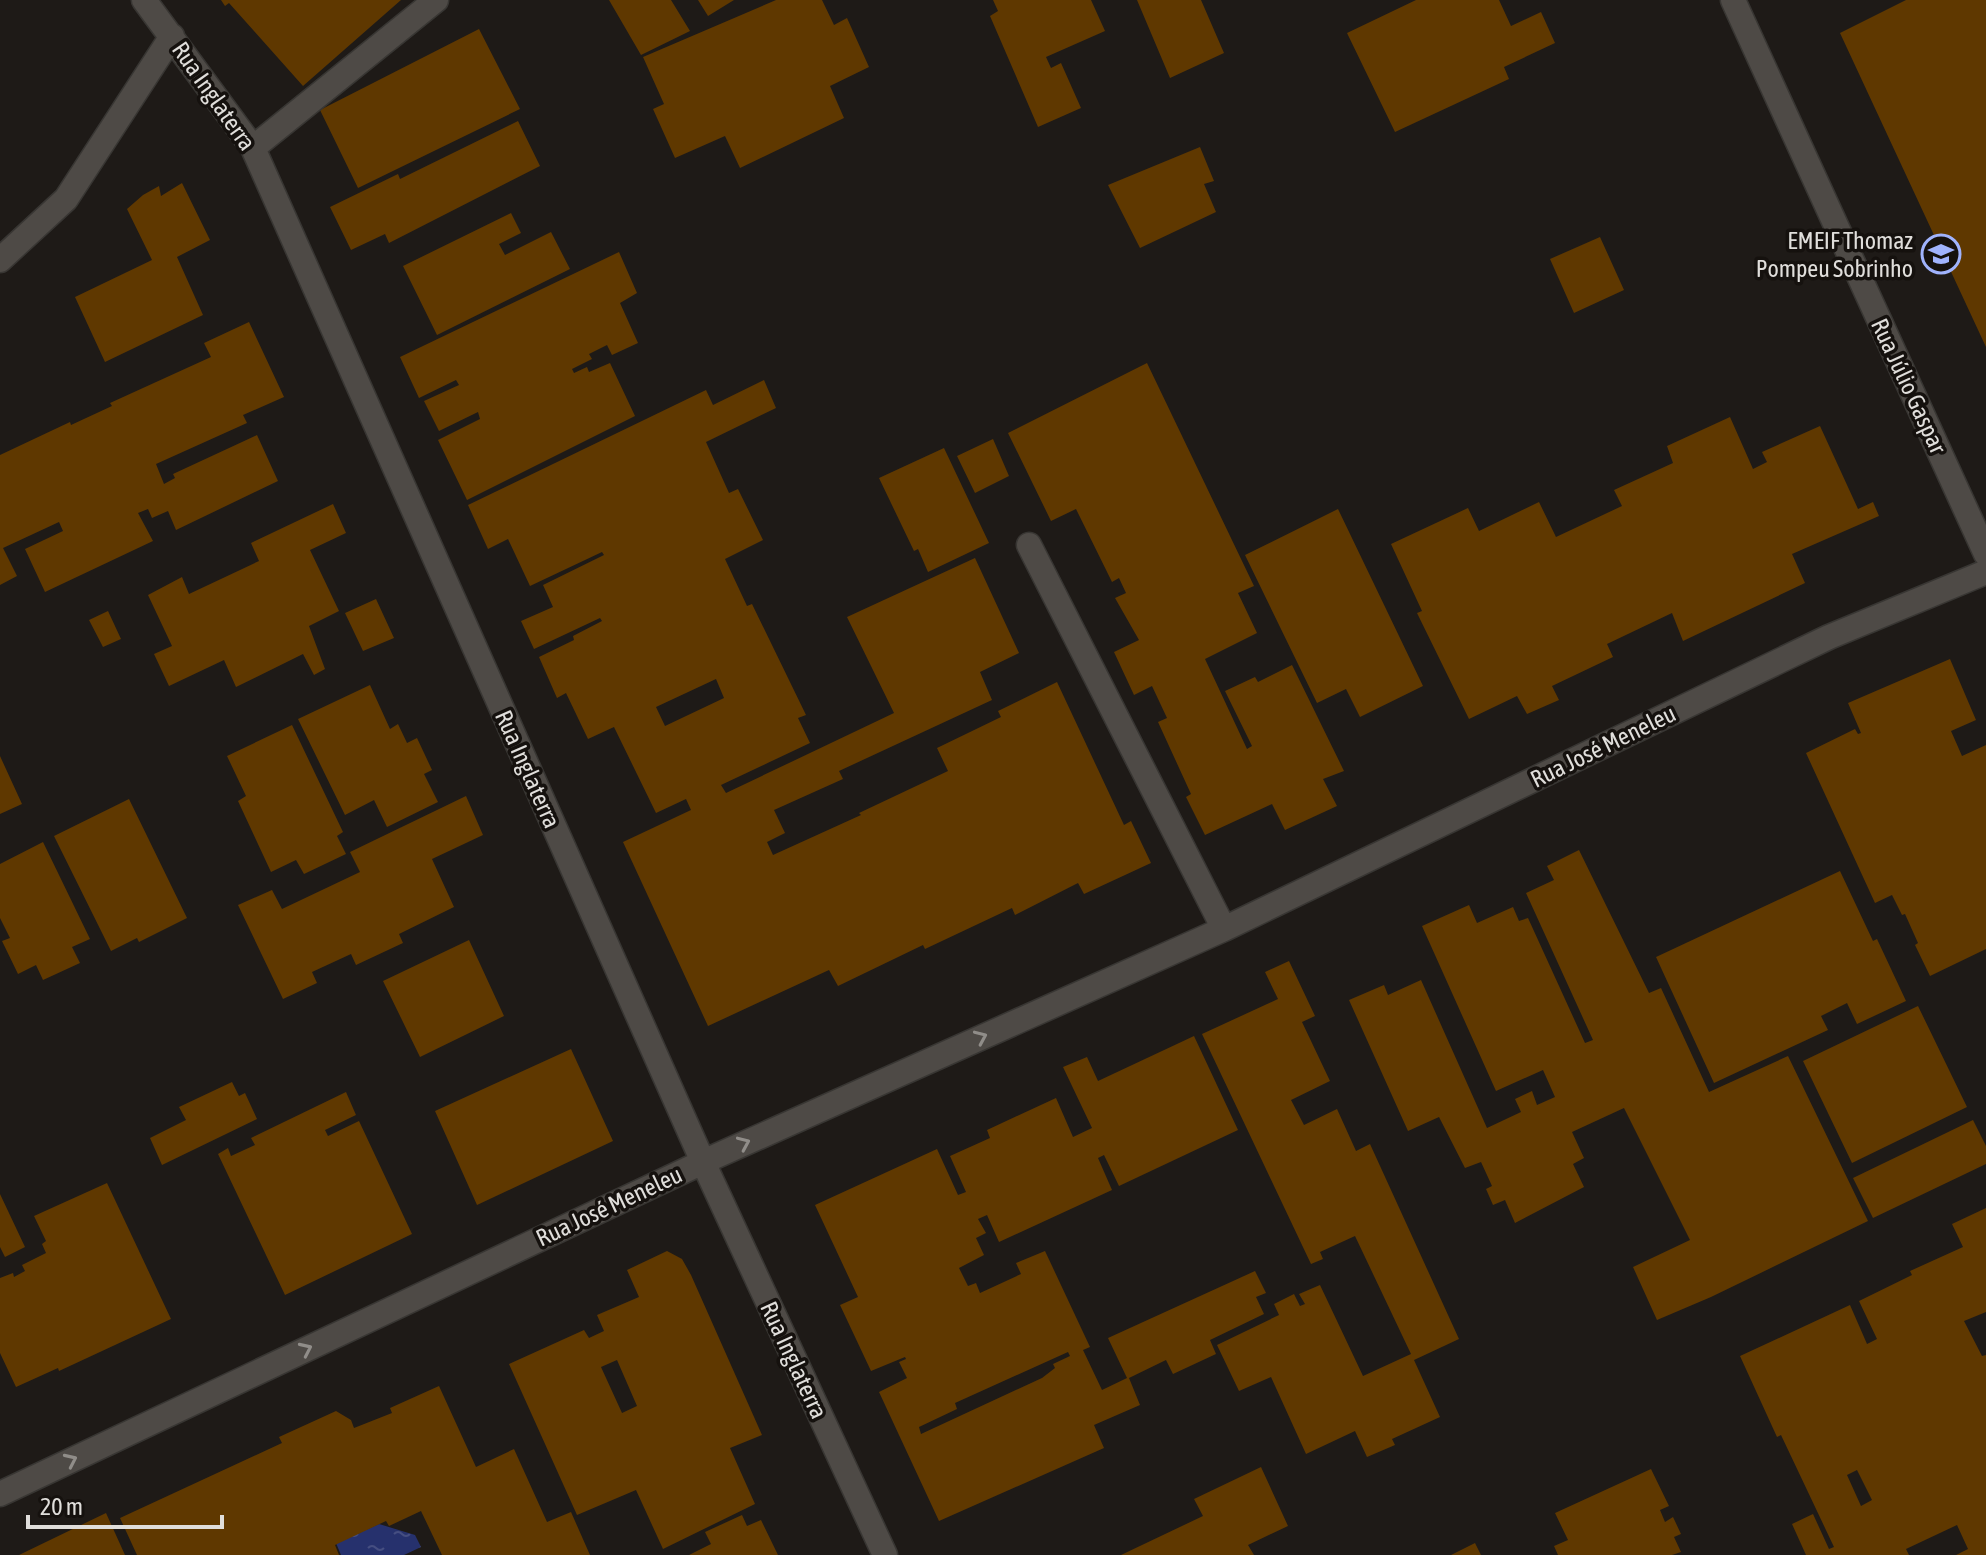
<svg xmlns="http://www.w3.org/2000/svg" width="1986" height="1555" font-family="'Asap Condensed',sans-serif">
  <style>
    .water { fill: url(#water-ripples) }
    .building { fill: #5f3800; fill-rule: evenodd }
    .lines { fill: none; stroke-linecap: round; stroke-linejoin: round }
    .street-casing { stroke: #383633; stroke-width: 27 }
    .street { stroke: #4e4a46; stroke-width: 24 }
    .oneway { stroke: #908d89 }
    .labels { text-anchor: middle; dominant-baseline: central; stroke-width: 7; stroke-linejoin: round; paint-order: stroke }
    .street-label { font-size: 24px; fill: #e0dedb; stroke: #15110e }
    .poi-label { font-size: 24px; fill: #e0dedb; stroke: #15110e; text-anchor: end }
  </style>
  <defs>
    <pattern id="water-ripples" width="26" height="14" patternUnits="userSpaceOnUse" patternTransform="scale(2)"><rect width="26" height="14" fill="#26316d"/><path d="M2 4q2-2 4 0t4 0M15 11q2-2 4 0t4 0" fill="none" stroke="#454e81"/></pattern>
  </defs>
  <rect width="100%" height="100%" fill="#1e1a17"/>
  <path class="water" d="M 379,1524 L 415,1535 L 421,1547 L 404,1555 L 341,1555 L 336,1543 Z"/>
  <path class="building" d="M 221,0 L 401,0 L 303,86 L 229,3 L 225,6 Z
    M 609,0 L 671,0 L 690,31 L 641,55 Z
    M 698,0 L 734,0 L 708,16 Z
    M 776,0 L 822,0 L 834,25 L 847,18 L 869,67 L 830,86 L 844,118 L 740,168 L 725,136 L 675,158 L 653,109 L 664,104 L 643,57 Z
    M 993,0 L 1091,0 L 1105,31 L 1046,57 L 1051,68 L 1061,63 L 1081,108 L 1038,127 L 990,16 L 998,11 Z
    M 1137,0 L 1201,0 L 1224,53 L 1170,78 Z
    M 1416,0 L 1499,0 L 1511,26 L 1541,12 L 1555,43 L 1504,67 L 1509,79 L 1395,132 L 1347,33 Z
    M 1906,0 L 1986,0 L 1986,347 L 1840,33 Z
    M 479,29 L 520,109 L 358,188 L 320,110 Z
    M 518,121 L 540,166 L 389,243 L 385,234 L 351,250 L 330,207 L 398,174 L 400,179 Z
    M 1200,147 L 1214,181 L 1204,184 L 1216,212 L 1140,248 L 1108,185 Z
    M 182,183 L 210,240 L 177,257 L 203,315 L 105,362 L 75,297 L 152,260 L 127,209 L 143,195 L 159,186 L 161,196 Z
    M 511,213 L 521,233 L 499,244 L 505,255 L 551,232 L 570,269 L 437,335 L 403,266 Z
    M 1600,237 L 1624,290 L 1574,313 L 1550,259 Z
    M 619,252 L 637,293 L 620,303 L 638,343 L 612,355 L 607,345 L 589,354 L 592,359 L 572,369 L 574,373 L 587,367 L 589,372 L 610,363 L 635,416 L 467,500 L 438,440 L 480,419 L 478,412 L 439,431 L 424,401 L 459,385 L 456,380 L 419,398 L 400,357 Z
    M 249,322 L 284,397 L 243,415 L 247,423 L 156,464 L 164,484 L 175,478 L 173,474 L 257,435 L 278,481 L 176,530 L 168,511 L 152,518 L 148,509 L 138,513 L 153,541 L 45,592 L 25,549 L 63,531 L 59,522 L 3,548 L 17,576 L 0,585 L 0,455 L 70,422 L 71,425 L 112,406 L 110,403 L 211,357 L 204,343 Z
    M 1147,363 L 1254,586 L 1238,593 L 1257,633 L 1205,659 L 1247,749 L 1252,746 L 1225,691 L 1255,677 L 1258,682 L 1292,665 L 1344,771 L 1323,779 L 1337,806 L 1285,830 L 1272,804 L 1205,835 L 1186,797 L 1191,794 L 1158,722 L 1167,718 L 1152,686 L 1134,695 L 1114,652 L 1139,640 L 1115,598 L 1126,593 L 1119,578 L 1112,582 L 1076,509 L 1051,521 L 1008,433 Z
    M 764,380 L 776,408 L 706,442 L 729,493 L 738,489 L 763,540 L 725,559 L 747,606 L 752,604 L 806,715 L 798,718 L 810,743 L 721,785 L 726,793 L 894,713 L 847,617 L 975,558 L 1019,653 L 980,672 L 992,700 L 839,771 L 843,779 L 774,810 L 785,833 L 767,842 L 773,855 L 861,815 L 859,813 L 948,771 L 937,748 L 1001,717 L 998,711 L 1057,682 L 1124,825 L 1131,821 L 1151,863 L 1084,894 L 1078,883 L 1015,915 L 1012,908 L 925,949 L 923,945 L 838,986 L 829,970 L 708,1026 L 623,842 L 691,810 L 686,799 L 656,813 L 614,727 L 588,739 L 566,693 L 557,698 L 539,657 L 574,640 L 573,636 L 602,621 L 600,618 L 534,649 L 521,621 L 553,607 L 543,585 L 604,555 L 602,552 L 530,586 L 508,539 L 488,549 L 468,505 L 706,390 L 713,405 ZM 716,679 L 724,698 L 665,726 L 656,707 Z
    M 1730,417 L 1753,469 L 1767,462 L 1762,452 L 1820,426 L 1858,509 L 1873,502 L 1879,516 L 1792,554 L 1805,583 L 1683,641 L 1672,613 L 1607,644 L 1613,657 L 1552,686 L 1559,700 L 1527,714 L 1517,696 L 1469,719 L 1417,613 L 1422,611 L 1391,544 L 1468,508 L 1479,531 L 1539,502 L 1556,537 L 1622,506 L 1614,490 L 1673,463 L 1667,446 Z
    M 993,439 L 1009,476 L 975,493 L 957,456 Z
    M 944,448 L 989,543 L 928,572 L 918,549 L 914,551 L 879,478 Z
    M 333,504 L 346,533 L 310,550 L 339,611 L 309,626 L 325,669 L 314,675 L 303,654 L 236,687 L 224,660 L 169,686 L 154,654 L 172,646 L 148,595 L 182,577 L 189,594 L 259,561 L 251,543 Z
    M 1338,509 L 1423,686 L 1360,717 L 1346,689 L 1317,703 L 1245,555 Z
    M 376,599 L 394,638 L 363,651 L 345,613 Z
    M 108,611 L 121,639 L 103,647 L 89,620 Z
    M 1950,659 L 1976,720 L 1951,731 L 1962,756 L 1986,745 L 1986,949 L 1930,976 L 1915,945 L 1918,943 L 1905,914 L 1902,915 L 1892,895 L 1875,903 L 1806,753 L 1855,729 L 1858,734 L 1861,733 L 1848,703 Z
    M 370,685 L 390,729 L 398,724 L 407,743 L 417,738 L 432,770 L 424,774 L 438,802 L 387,827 L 374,800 L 345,815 L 298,719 Z
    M 292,725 L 343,832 L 337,836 L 346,854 L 304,874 L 296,860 L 271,872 L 238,801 L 246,796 L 227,756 Z
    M 0,756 L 22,804 L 0,814 Z
    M 466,796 L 483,835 L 432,859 L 454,907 L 399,934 L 403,943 L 356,965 L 351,954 L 312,972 L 317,983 L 283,999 L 238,905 L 272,890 L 282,909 L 360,872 L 350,852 Z
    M 129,799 L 187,918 L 139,942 L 137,938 L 111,951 L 54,836 Z
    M 43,842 L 90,939 L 72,947 L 80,963 L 43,980 L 36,965 L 18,974 L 2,941 L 10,938 L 0,918 L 0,864 Z
    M 1579,850 L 1649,993 L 1661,988 L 1709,1092 L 1788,1056 L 1868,1221 L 1711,1297 L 1657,1320 L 1633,1267 L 1690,1240 L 1624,1108 L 1572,1132 L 1584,1158 L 1573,1164 L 1584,1187 L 1515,1223 L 1505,1200 L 1493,1205 L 1486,1189 L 1492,1186 L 1481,1162 L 1465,1168 L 1439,1117 L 1408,1131 L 1349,1000 L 1384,985 L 1388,995 L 1421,980 L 1487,1128 L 1521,1112 L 1515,1099 L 1532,1091 L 1537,1105 L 1555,1097 L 1543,1070 L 1496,1091 L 1422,926 L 1469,905 L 1477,923 L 1513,907 L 1519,921 L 1528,918 L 1585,1043 L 1593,1040 L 1526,893 L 1554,880 L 1547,866 Z
    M 1840,871 L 1873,941 L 1877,939 L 1906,1001 L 1857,1024 L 1847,1003 L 1821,1016 L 1828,1030 L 1714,1083 L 1656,957 Z
    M 469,940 L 504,1016 L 420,1057 L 383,981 Z
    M 1289,961 L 1315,1016 L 1302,1022 L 1330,1081 L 1291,1100 L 1304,1125 L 1337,1109 L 1356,1151 L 1370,1144 L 1459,1339 L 1414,1360 L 1440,1417 L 1392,1439 L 1395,1445 L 1367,1457 L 1355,1431 L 1306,1454 L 1271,1377 L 1239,1391 L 1217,1345 L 1279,1315 L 1274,1304 L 1294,1294 L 1300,1306 L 1305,1304 L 1299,1294 L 1320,1285 L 1363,1376 L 1411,1354 L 1355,1236 L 1320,1252 L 1323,1259 L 1311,1264 L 1202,1034 L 1278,999 L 1265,972 Z
    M 1918,1006 L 1967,1107 L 1852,1163 L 1803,1061 Z
    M 1194,1036 L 1238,1130 L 1119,1186 L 1104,1155 L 1098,1158 L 1112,1190 L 999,1242 L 987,1215 L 978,1219 L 986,1233 L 976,1238 L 984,1255 L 959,1268 L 968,1286 L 976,1283 L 980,1293 L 1021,1274 L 1016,1263 L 1045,1251 L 1090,1347 L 1083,1350 L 1102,1390 L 1127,1378 L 1108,1338 L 1255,1271 L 1266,1293 L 1256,1297 L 1264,1314 L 1210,1340 L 1216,1354 L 1173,1374 L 1166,1360 L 1129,1378 L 1140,1405 L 1094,1425 L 1104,1448 L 939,1521 L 879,1392 L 907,1378 L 899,1362 L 906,1359 L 905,1357 L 871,1371 L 840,1305 L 858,1297 L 815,1205 L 937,1149 L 958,1195 L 966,1192 L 950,1156 L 990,1138 L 987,1130 L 1056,1098 L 1073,1137 L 1092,1128 L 1063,1067 L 1087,1057 L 1098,1081 ZM 1068,1352 L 1070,1356 L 1053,1364 L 1055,1368 L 1042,1378 L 921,1434 L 919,1427 L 957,1409 L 955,1403 Z
    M 571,1049 L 613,1141 L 477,1205 L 435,1111 Z
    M 232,1082 L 239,1096 L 245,1093 L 257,1119 L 162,1165 L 150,1138 L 186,1120 L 179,1107 Z
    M 346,1092 L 356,1115 L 325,1130 L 328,1136 L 359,1121 L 412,1234 L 285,1295 L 218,1154 L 228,1148 L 231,1156 L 255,1145 L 251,1138 Z
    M 1973,1120 L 1986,1146 L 1986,1164 L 1873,1218 L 1853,1178 Z
    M 107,1183 L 171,1319 L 59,1371 L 58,1368 L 16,1387 L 0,1353 L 0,1278 L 13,1273 L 14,1277 L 25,1271 L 22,1265 L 46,1253 L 42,1244 L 46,1241 L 34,1216 Z
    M 0,1194 L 25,1247 L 5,1257 L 0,1247 Z
    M 1986,1208 L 1986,1312 L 1964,1321 L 1982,1356 L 1986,1355 L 1986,1555 L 1956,1555 L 1968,1549 L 1957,1525 L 1906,1549 L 1909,1555 L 1806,1555 L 1792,1524 L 1813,1514 L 1829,1549 L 1834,1547 L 1781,1435 L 1777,1437 L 1740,1356 L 1850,1305 L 1867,1344 L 1877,1339 L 1859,1301 L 1912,1275 L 1910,1271 L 1963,1247 L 1952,1224 ZM 1857,1470 L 1872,1500 L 1861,1506 L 1847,1475 Z
    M 667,1251 L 682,1259 L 691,1275 L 762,1435 L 730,1448 L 755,1504 L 663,1549 L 636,1490 L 577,1515 L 509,1364 L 584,1330 L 589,1338 L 604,1331 L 597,1315 L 639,1297 L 627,1270 ZM 617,1360 L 637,1406 L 622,1413 L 601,1367 Z
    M 439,1386 L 476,1467 L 514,1449 L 547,1522 L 571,1512 L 590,1555 L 442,1555 L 421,1511 L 389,1526 L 386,1521 L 335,1545 L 339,1555 L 137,1555 L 120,1518 L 282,1443 L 279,1437 L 336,1411 L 351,1420 L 354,1428 L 392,1413 L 390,1408 Z
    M 1261,1467 L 1288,1526 L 1248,1545 L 1254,1555 L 1121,1555 L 1203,1516 L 1194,1499 Z
    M 1651,1469 L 1669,1506 L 1660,1510 L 1665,1522 L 1673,1517 L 1681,1534 L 1674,1537 L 1681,1552 L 1672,1555 L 1558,1555 L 1554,1546 L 1568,1540 L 1555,1513 Z
    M 106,1513 L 125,1555 L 19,1555 L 79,1526 Z
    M 742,1515 L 747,1526 L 761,1520 L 778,1555 L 689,1555 L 711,1544 L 705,1532 Z
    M 1475,1543 L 1481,1555 L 1451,1555 Z"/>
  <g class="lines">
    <g class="street-casing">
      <path id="street" d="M 144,0 L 253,148 L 703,1162 L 885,1555
        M 1733,0 L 1986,554
        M 253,148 L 436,0
        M 0,260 L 66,199 L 172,36
        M 1029,545 L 1224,929
        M 0,1494 L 703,1162 L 1224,929 L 1829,637 L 1986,572"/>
    </g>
    <use href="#street" class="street"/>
  </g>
  <defs><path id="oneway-chevron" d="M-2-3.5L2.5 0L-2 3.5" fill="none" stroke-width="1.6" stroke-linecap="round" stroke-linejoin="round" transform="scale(2)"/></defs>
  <g class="oneway">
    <use href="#oneway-chevron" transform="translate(981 1037) rotate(-24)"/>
    <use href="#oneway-chevron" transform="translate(744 1143) rotate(-24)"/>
    <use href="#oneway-chevron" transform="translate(306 1349) rotate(-25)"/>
    <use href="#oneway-chevron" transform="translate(71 1460) rotate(-25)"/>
  </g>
  <defs>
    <g id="school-ring" transform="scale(2)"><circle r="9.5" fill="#15110e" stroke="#a0b3fd" stroke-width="1.5"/><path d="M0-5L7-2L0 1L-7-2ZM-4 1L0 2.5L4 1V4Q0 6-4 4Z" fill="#a0b3fd"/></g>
  </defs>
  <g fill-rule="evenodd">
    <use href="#school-ring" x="1941" y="254"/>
  </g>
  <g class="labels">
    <g class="street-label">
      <text transform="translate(214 96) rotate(55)">Rua Inglaterra</text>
      <text transform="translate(1909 386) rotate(65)">Rua Júlio Gaspar</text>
      <text transform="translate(1603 746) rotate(-26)">Rua José Meneleu</text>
      <text transform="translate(528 769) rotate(66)">Rua Inglaterra</text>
      <text transform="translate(609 1206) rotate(-25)">Rua José Meneleu</text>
      <text transform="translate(794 1360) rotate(65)">Rua Inglaterra</text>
    </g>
    <g class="poi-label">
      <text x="1913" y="240">EMEIF Thomaz<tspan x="1913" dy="28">Pompeu Sobrinho</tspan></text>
    </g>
  </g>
  <path d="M28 1515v12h194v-12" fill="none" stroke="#e0dedb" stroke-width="4"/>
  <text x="40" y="1515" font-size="24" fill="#e0dedb" stroke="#15110e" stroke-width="6" paint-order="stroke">20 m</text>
</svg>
